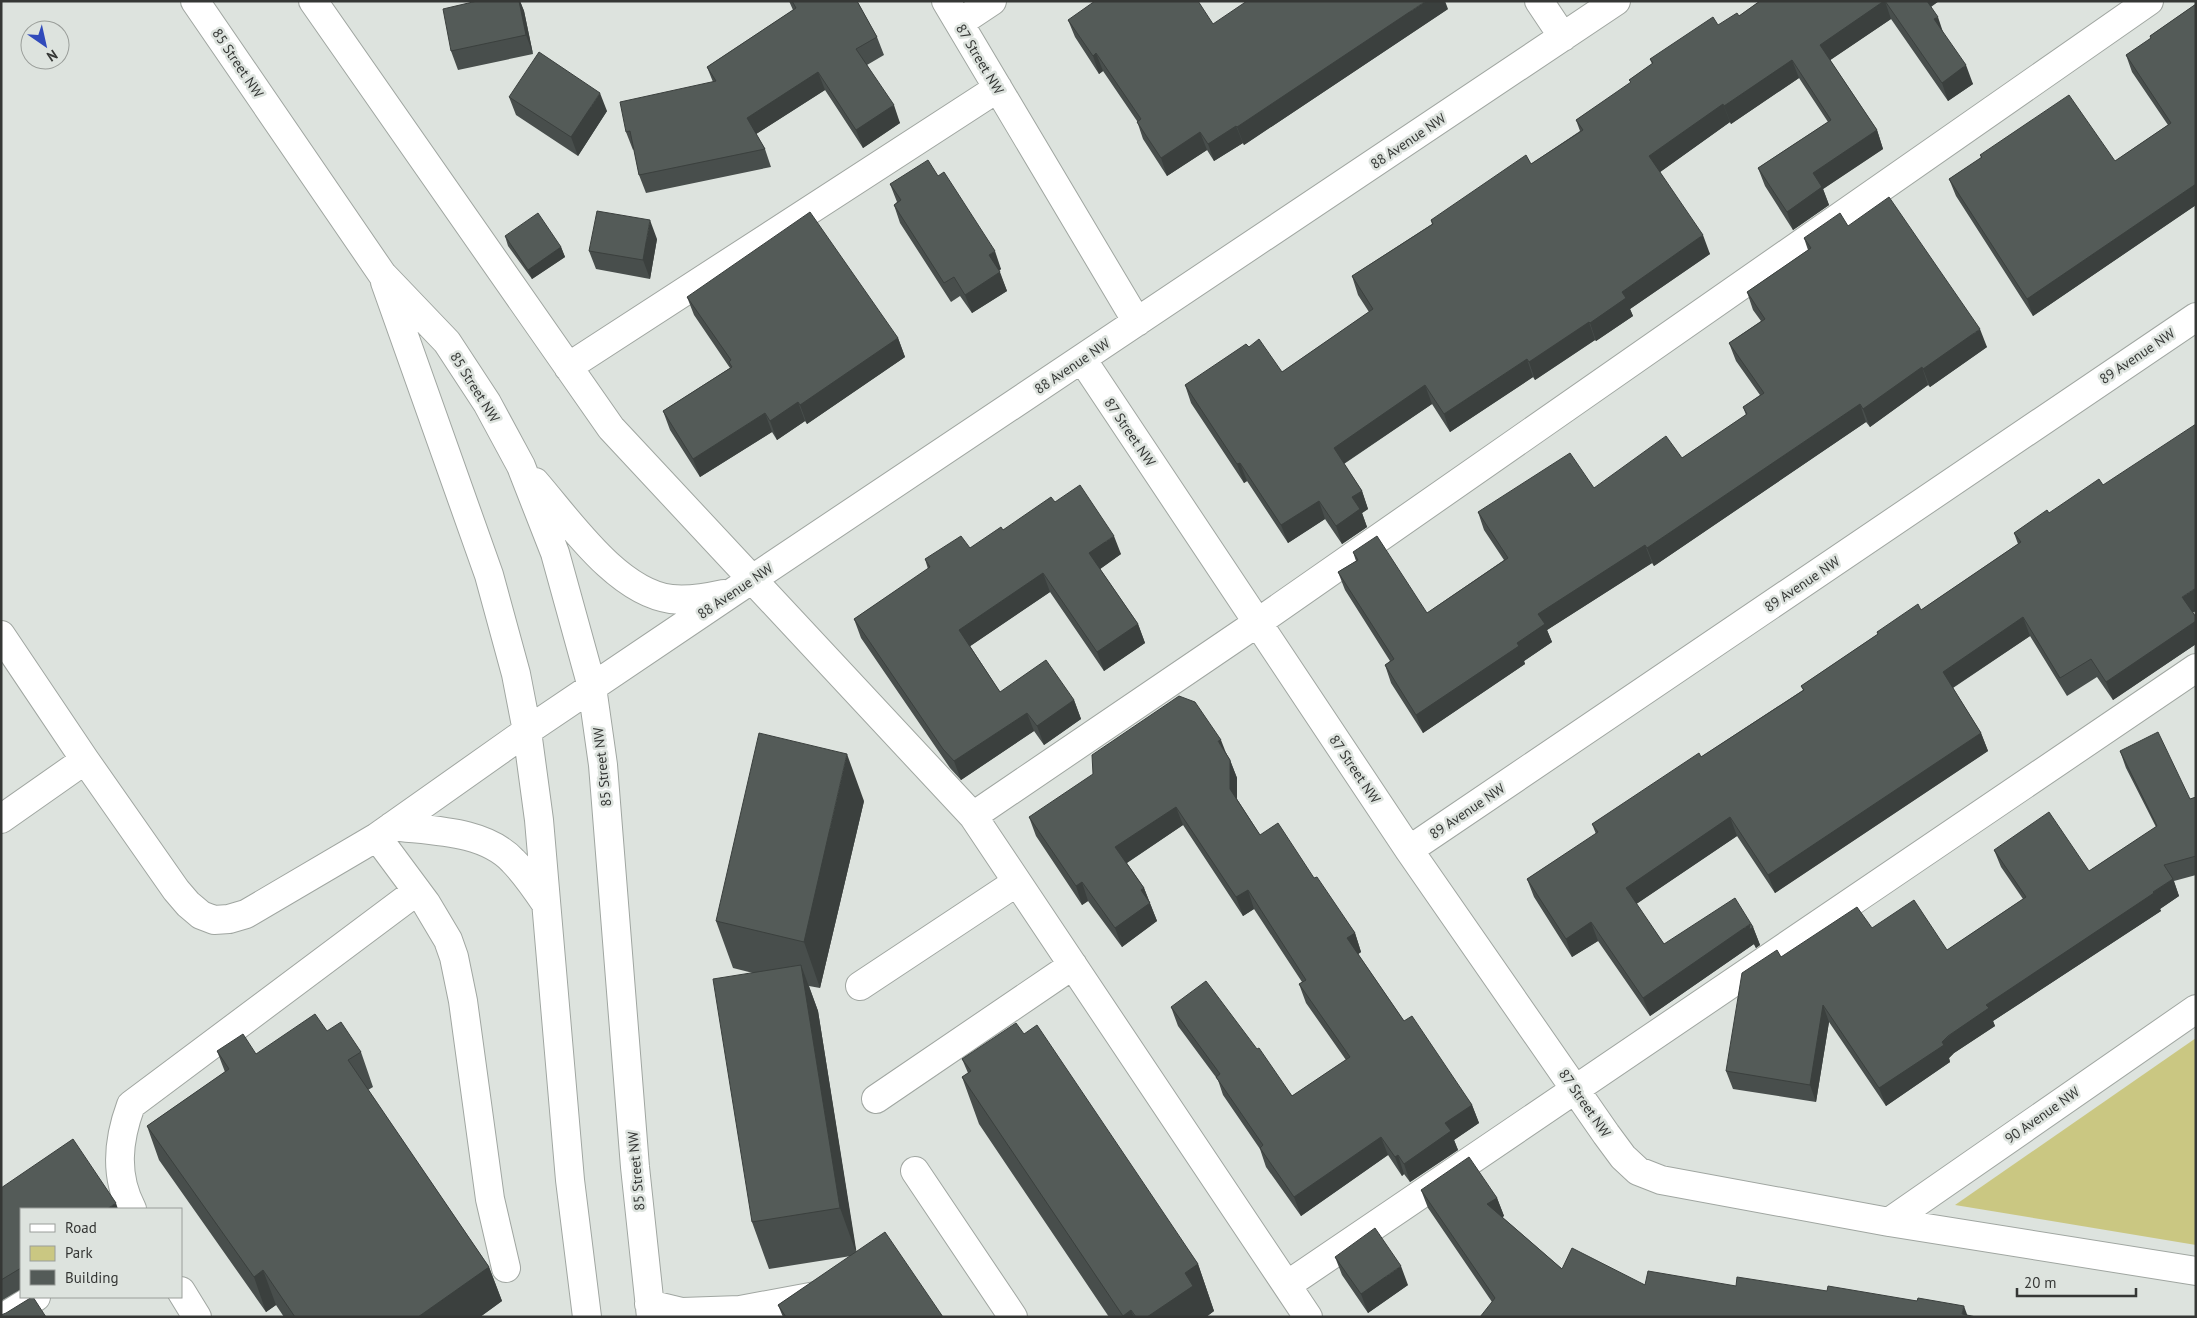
<svg xmlns="http://www.w3.org/2000/svg" width="2197" height="1318" font-family="'PT Sans',sans-serif">
  <style>
    .green { fill: #cac782 }
    .lines { fill: none; stroke-linecap: round; stroke-linejoin: round }
    .minor-casing { stroke: #a0a6a1; stroke-width: 30 }
    .minor { stroke: #fff; stroke-width: 28 }
    .wall { fill: #484e4c }
    .shaded-wall { fill: #3b403e }
    .building { fill: #545b58; stroke: #3b403e }
    .labels { text-anchor: middle; dominant-baseline: central; stroke-width: 5; stroke-linejoin: round; paint-order: stroke }
    .street-label { font-size: 14px; fill: #353735; stroke: #dde3de }
  </style>
  <rect width="100%" height="100%" fill="#dde3de"/>
  <path class="green" d="M 2196,1038 L 2196,1245 L 1955,1205 Z"/>
  <g class="lines">
    <g class="minor-casing">
      <path id="minor" d="M 195,1 L 382,274 L 447,342 L 487,403 L 521,466 L 555,553 L 592,687 L 603,765 L 635,1167 L 651,1317
        M 313,1 L 611,428 L 973,816 L 1308,1317
        M 946,1 L 1137,322
        M 1539,1 L 1563,37
        M 959,23 L 992,1
        M 385,282 L 489,575 L 516,674 L 527,731 L 539,820 L 570,1180 L 587,1317
        M 1082,359 L 1409,850 L 1606,1134 L 1623,1157 L 1638,1171 L 1661,1180 L 1889,1222 L 2196,1271
        M 568,367 L 998,88
        M 535,482 C 569,521 617,592 671,599 C 689,601 706,598 724,594
        M 1,635 L 85,760
        M 973,816 L 1257,623 L 2149,1
        M 1,819 L 85,760 L 176,890 L 188,904 L 201,915 L 214,920 L 229,919 L 246,914 L 377,837 L 527,731 L 733,592 L 1616,1
        M 392,826 C 431,831 484,830 513,861 C 526,874 536,889 546,904
        M 377,837 L 426,903 L 448,940 L 454,957 L 463,1001 L 490,1199 L 506,1268
        M 1409,850 L 2196,317
        M 860,986 L 1017,882
        M 876,1099 L 1073,965
        M 915,1171 L 1013,1317
        M 132,1209 C 114,1175 118,1140 131,1105 L 417,891
        M 1889,1222 L 2196,1009
        M 1287,1285 L 2196,668
        M 181,1291 L 197,1317
        M 649,1304 L 682,1312 L 740,1310 L 821,1295
        M 4,1317 L 36,1297"/>
    </g>
    <use href="#minor" class="minor"/>
  </g>
  <path class="wall" d="M 477,1 L 520,1 L 524,11 L 533,54 L 458,70 L 451,51 Z
    M 789,1 L 857,1 L 877,37 L 884,55 L 867,65 L 900,123 L 863,148 L 825,90 L 756,134 L 765,149 L 771,167 L 646,193 L 639,175 L 634,149 L 633,150 L 626,132 L 713,82 L 707,67 L 793,10 Z
    M 1760,1 L 1939,1 L 1931,7 L 1943,33 L 1973,84 L 1948,101 L 1891,19 L 1830,60 L 1877,130 L 1883,149 L 1823,189 L 1829,205 L 1793,230 L 1765,186 L 1758,168 L 1828,122 L 1799,78 L 1731,124 L 1730,122 L 1660,172 L 1710,254 L 1630,309 L 1633,316 L 1596,341 L 1595,340 L 1535,380 L 1533,377 L 1450,432 L 1432,404 L 1344,464 L 1362,491 L 1368,509 L 1362,513 L 1367,527 L 1342,544 L 1325,519 L 1288,543 L 1247,481 L 1244,483 L 1191,403 L 1185,385 L 1249,347 L 1282,372 L 1369,312 L 1358,295 L 1352,276 L 1432,224 L 1431,220 L 1531,164 L 1580,131 L 1576,120 L 1631,83 L 1629,80 L 1652,64 L 1650,59 L 1739,16 Z
    M 2196,4 L 2196,205 L 2033,316 L 1956,196 L 1949,179 L 1981,158 L 1980,155 L 2115,161 L 2168,125 L 2132,72 L 2126,55 L 2151,39 L 2150,36 Z
    M 1448,9 L 1244,145 L 1243,143 L 1214,161 L 1207,150 L 1167,176 L 1143,139 L 1137,121 L 1103,71 L 1099,74 L 1075,37 L 1068,20 L 1213,24 Z
    M 509,97 L 607,111 L 578,156 L 516,115 Z
    M 938,176 L 1001,269 L 999,271 L 1007,291 L 972,313 L 960,296 L 951,302 L 900,223 L 894,205 L 897,202 L 890,184 Z
    M 1848,226 L 1987,347 L 1930,387 L 1928,385 L 1870,427 L 1866,422 L 1654,566 L 1652,563 L 1547,630 L 1552,642 L 1524,661 L 1525,664 L 1423,733 L 1391,683 L 1385,665 L 1390,661 L 1345,590 L 1338,572 L 1356,561 L 1353,552 L 1427,613 L 1504,560 L 1484,530 L 1478,512 L 1594,488 L 1682,458 L 1746,415 L 1743,407 L 1760,395 L 1736,361 L 1729,343 L 1761,321 L 1753,310 L 1747,292 L 1808,250 L 1804,238 Z
    M 505,236 L 561,247 L 565,257 L 532,279 L 508,246 Z
    M 657,239 L 650,279 L 596,269 L 589,251 Z
    M 687,297 L 898,338 L 905,357 L 807,424 L 805,421 L 777,440 L 772,432 L 700,477 L 670,430 L 663,411 L 730,368 L 694,315 Z
    M 1055,502 L 1121,554 L 1100,569 L 1138,624 L 1145,643 L 1104,671 L 1050,592 L 970,646 L 1000,692 L 1074,700 L 1081,719 L 1044,745 L 1034,731 L 961,780 L 950,768 L 861,638 L 854,619 L 928,569 L 925,559 L 970,548 Z
    M 2049,513 L 2193,613 L 2196,617 L 2196,644 L 2113,700 L 2097,677 L 2067,696 L 2030,636 L 1953,688 L 1981,733 L 1988,751 L 1775,893 L 1737,836 L 1636,904 L 1664,944 L 1753,927 L 1760,945 L 1756,948 L 1754,944 L 1650,1016 L 1598,941 L 1572,957 L 1534,897 L 1527,879 L 1596,834 L 1592,824 L 1701,757 L 1803,690 L 1801,686 L 1878,634 L 1877,632 L 1921,610 L 2018,544 L 2014,533 Z
    M 2120,751 L 2190,799 L 2196,797 L 2196,875 L 2174,881 L 2179,896 L 2160,909 L 2161,911 L 1993,1021 L 1995,1026 L 1954,1053 L 1949,1058 L 1950,1062 L 1886,1106 L 1829,1022 L 1816,1102 L 1733,1089 L 1726,1071 L 1781,957 L 1872,928 L 1947,950 L 2023,899 L 2001,867 L 1994,850 L 2089,871 L 2156,827 L 2126,768 Z
    M 1226,753 L 1230,760 L 1237,778 L 1237,799 L 1260,835 L 1314,878 L 1355,933 L 1361,952 L 1358,954 L 1404,1021 L 1472,1105 L 1479,1123 L 1454,1140 L 1458,1150 L 1410,1182 L 1404,1174 L 1402,1176 L 1388,1155 L 1301,1216 L 1266,1167 L 1260,1149 L 1223,1095 L 1218,1080 L 1178,1026 L 1171,1007 L 1257,1049 L 1292,1096 L 1346,1060 L 1306,1003 L 1299,984 L 1302,982 L 1254,909 L 1243,916 L 1183,825 L 1127,863 L 1144,888 L 1157,921 L 1122,947 L 1088,901 L 1082,905 L 1036,836 L 1029,817 Z
    M 864,801 L 820,988 L 809,986 L 818,1011 L 856,1252 L 943,1317 L 783,1317 L 778,1305 L 851,1256 L 769,1269 L 752,1222 L 753,973 L 733,968 L 716,921 Z
    M 327,1031 L 361,1052 L 373,1087 L 368,1090 L 489,1267 L 502,1301 L 480,1317 L 284,1317 L 276,1305 L 266,1312 L 159,1160 L 147,1126 L 225,1072 L 217,1051 L 256,1054 Z
    M 1024,1034 L 1198,1264 L 1214,1311 L 1206,1317 L 1109,1317 L 979,1124 L 962,1077 L 968,1073 L 962,1059 Z
    M 1,1188 L 21,1209 L 21,1289 L 1,1301 Z
    M 1421,1190 L 1497,1198 L 1504,1216 L 1502,1217 L 1562,1269 L 1645,1285 L 1736,1286 L 1827,1291 L 1964,1306 L 1492,1302 L 1428,1208 Z
    M 1335,1257 L 1408,1285 L 1368,1313 L 1342,1275 Z"/>
  <path class="shaded-wall" d="M 519,1 L 520,1 L 524,11 L 533,54 L 526,35 Z
    M 1426,1 L 1445,1 L 1448,9 L 1244,145 L 1237,127 Z
    M 1884,1 L 1885,1 L 1891,19 L 1826,63 L 1820,45 Z
    M 1924,1 L 1939,1 L 1927,9 Z
    M 1938,17 L 1944,35 L 1934,19 Z
    M 1096,53 L 1103,71 L 1099,74 L 1093,56 Z
    M 1792,60 L 1799,78 L 1731,124 L 1724,106 Z
    M 1966,65 L 1973,84 L 1948,101 L 1942,83 Z
    M 818,72 L 825,90 L 753,136 L 747,118 Z
    M 600,93 L 607,111 L 578,156 L 571,137 Z
    M 1723,104 L 1730,122 L 1656,175 L 1649,156 Z
    M 894,105 L 900,123 L 863,148 L 856,130 Z
    M 1236,126 L 1243,143 L 1214,161 L 1208,144 Z
    M 1877,130 L 1883,149 L 1823,189 L 1829,205 L 1793,230 L 1787,212 L 1813,173 Z
    M 1200,132 L 1207,150 L 1167,176 L 1161,158 Z
    M 2196,184 L 2196,205 L 2033,316 L 2027,299 Z
    M 650,220 L 657,239 L 650,279 L 643,260 Z
    M 1703,235 L 1710,254 L 1630,309 L 1633,316 L 1596,341 L 1590,323 L 1622,292 Z
    M 561,247 L 565,257 L 532,279 L 528,270 Z
    M 995,251 L 1001,269 L 995,273 L 989,255 Z
    M 1000,272 L 1007,291 L 972,313 L 965,295 Z
    M 1589,322 L 1595,340 L 1535,380 L 1529,362 Z
    M 1980,329 L 1987,347 L 1930,387 L 1923,369 Z
    M 898,338 L 905,357 L 807,424 L 800,405 Z
    M 1527,359 L 1533,377 L 1450,432 L 1444,414 Z
    M 1922,367 L 1928,385 L 1870,427 L 1863,409 Z
    M 1425,385 L 1432,404 L 1340,466 L 1334,448 Z
    M 798,402 L 805,421 L 777,440 L 770,421 Z
    M 1860,404 L 1866,422 L 1654,566 L 1647,548 Z
    M 765,413 L 772,432 L 700,477 L 693,459 Z
    M 1240,463 L 1247,481 L 1244,483 L 1237,464 Z
    M 1362,491 L 1368,509 L 1362,513 L 1367,527 L 1342,544 L 1336,526 L 1352,497 Z
    M 1319,501 L 1325,519 L 1288,543 L 1281,525 Z
    M 1114,536 L 1121,554 L 1096,572 L 1089,553 Z
    M 1645,545 L 1652,563 L 1547,630 L 1552,642 L 1524,661 L 1525,664 L 1423,733 L 1416,715 L 1517,643 L 1538,614 Z
    M 1043,573 L 1050,592 L 966,649 L 959,630 Z
    M 2196,588 L 2196,611 L 2189,615 L 2182,597 Z
    M 2023,617 L 2030,636 L 1949,690 L 1943,672 Z
    M 2196,621 L 2196,644 L 2113,700 L 2106,682 Z
    M 1138,624 L 1145,643 L 1104,671 L 1097,652 Z
    M 1074,700 L 1081,719 L 1044,745 L 1037,726 Z
    M 1027,713 L 1034,731 L 961,780 L 954,761 Z
    M 1981,733 L 1988,751 L 1775,893 L 1768,875 Z
    M 1221,740 L 1228,758 L 1218,741 Z
    M 847,754 L 864,801 L 820,988 L 804,942 Z
    M 1230,760 L 1237,778 L 1237,807 L 1230,789 Z
    M 1176,807 L 1183,825 L 1122,866 L 1115,847 Z
    M 1730,817 L 1737,836 L 1632,907 L 1626,888 Z
    M 2173,879 L 2179,896 L 2160,909 L 2161,911 L 1993,1021 L 1995,1026 L 1954,1053 L 1949,1058 L 1950,1062 L 1886,1106 L 1879,1088 L 1942,1042 L 1986,1005 Z
    M 1082,882 L 1088,901 L 1082,905 L 1076,886 Z
    M 1144,888 L 1157,921 L 1122,947 L 1115,928 L 1141,890 Z
    M 1248,890 L 1254,909 L 1243,916 L 1236,897 Z
    M 1591,922 L 1598,941 L 1572,957 L 1566,939 Z
    M 1750,924 L 1753,927 L 1760,945 L 1756,948 L 1754,944 L 1650,1016 L 1643,998 Z
    M 1355,933 L 1361,952 L 1354,957 L 1347,938 Z
    M 801,965 L 818,1011 L 857,1255 L 840,1208 Z
    M 1823,1005 L 1829,1022 L 1816,1102 L 1810,1085 Z
    M 1472,1105 L 1479,1123 L 1454,1140 L 1458,1150 L 1410,1182 L 1404,1164 L 1445,1123 Z
    M 1381,1137 L 1388,1155 L 1301,1216 L 1294,1197 Z
    M 1398,1155 L 1404,1174 L 1402,1176 L 1395,1157 Z
    M 1497,1198 L 1504,1216 L 1494,1223 L 1487,1204 Z
    M 116,1203 L 118,1209 L 107,1209 Z
    M 1198,1264 L 1214,1311 L 1206,1317 L 1147,1317 L 1185,1273 Z
    M 1401,1266 L 1408,1285 L 1368,1313 L 1361,1294 Z
    M 489,1267 L 502,1301 L 480,1317 L 418,1317 Z
    M 263,1270 L 276,1305 L 266,1312 L 254,1277 Z
    M 1964,1306 L 1968,1317 L 1962,1314 Z
    M 1131,1310 L 1134,1317 L 1123,1317 L 1123,1316 Z"/>
  <path class="building" d="M 477,1 L 519,1 L 526,35 L 451,51 L 443,9 Z
    M 792,1 L 857,1 L 877,37 L 856,49 L 894,105 L 856,130 L 818,72 L 747,118 L 765,149 L 639,175 L 630,131 L 626,132 L 620,102 L 716,81 L 707,67 L 796,8 Z
    M 1095,1 L 1198,1 L 1213,24 L 1247,1 L 1426,1 L 1237,127 L 1236,126 L 1208,144 L 1200,132 L 1161,158 L 1137,122 L 1141,119 L 1096,53 L 1093,56 L 1068,20 Z
    M 1760,1 L 1884,1 L 1820,45 L 1877,130 L 1813,173 L 1822,187 L 1787,212 L 1758,168 L 1831,120 L 1792,60 L 1724,106 L 1723,104 L 1649,156 L 1703,235 L 1622,292 L 1626,298 L 1590,323 L 1589,322 L 1529,362 L 1527,359 L 1444,414 L 1425,385 L 1334,448 L 1362,491 L 1352,497 L 1360,509 L 1336,526 L 1319,501 L 1281,525 L 1240,463 L 1237,464 L 1185,385 L 1246,344 L 1249,347 L 1259,339 L 1282,372 L 1373,309 L 1352,276 L 1433,224 L 1431,220 L 1526,155 L 1531,164 L 1583,130 L 1576,120 L 1631,82 L 1629,80 L 1653,63 L 1650,59 L 1713,17 L 1718,25 L 1737,13 L 1739,16 Z
    M 1885,1 L 1927,1 L 1938,17 L 1934,19 L 1966,65 L 1942,83 Z
    M 2196,4 L 2196,184 L 2027,299 L 1949,179 L 1982,157 L 1980,155 L 2069,95 L 2115,161 L 2171,123 L 2126,55 L 2151,38 L 2150,36 Z
    M 539,52 L 600,93 L 571,137 L 509,97 Z
    M 928,160 L 938,176 L 944,172 L 995,251 L 989,255 L 1000,272 L 965,295 L 954,277 L 944,283 L 894,205 L 901,200 L 890,184 Z
    M 1889,197 L 1980,329 L 1923,369 L 1922,367 L 1863,409 L 1860,404 L 1647,548 L 1645,545 L 1538,614 L 1545,624 L 1517,643 L 1519,646 L 1416,715 L 1385,665 L 1394,659 L 1338,572 L 1358,560 L 1353,552 L 1377,536 L 1427,613 L 1508,558 L 1478,512 L 1570,453 L 1594,488 L 1666,436 L 1682,458 L 1747,414 L 1743,407 L 1764,393 L 1729,343 L 1765,319 L 1747,292 L 1811,248 L 1804,238 L 1840,213 L 1848,226 Z
    M 597,211 L 650,220 L 643,260 L 589,251 Z
    M 810,212 L 898,338 L 800,405 L 798,402 L 770,421 L 765,413 L 693,459 L 663,411 L 732,367 L 729,362 L 731,360 L 687,297 Z
    M 538,213 L 561,247 L 528,270 L 505,236 Z
    M 2196,424 L 2196,588 L 2182,597 L 2196,617 L 2196,621 L 2106,682 L 2091,659 L 2060,678 L 2023,617 L 1943,672 L 1981,733 L 1768,875 L 1730,817 L 1626,888 L 1664,944 L 1735,898 L 1753,927 L 1749,930 L 1750,924 L 1643,998 L 1591,922 L 1566,939 L 1527,879 L 1598,832 L 1592,824 L 1699,753 L 1701,757 L 1804,690 L 1801,686 L 1878,634 L 1877,632 L 1918,604 L 1921,610 L 2021,542 L 2014,533 L 2047,510 L 2049,513 L 2099,479 L 2103,485 Z
    M 1080,485 L 1114,536 L 1089,553 L 1138,624 L 1097,652 L 1043,573 L 959,630 L 1000,692 L 1046,660 L 1074,700 L 1037,726 L 1027,713 L 954,761 L 943,749 L 854,619 L 930,567 L 925,559 L 961,536 L 970,548 L 1001,527 L 1003,530 L 1051,497 L 1055,502 Z
    M 1179,696 L 1195,702 L 1221,740 L 1218,741 L 1230,760 L 1230,789 L 1260,835 L 1278,823 L 1314,878 L 1317,877 L 1355,933 L 1347,938 L 1404,1021 L 1412,1016 L 1472,1105 L 1445,1123 L 1451,1131 L 1404,1164 L 1398,1155 L 1395,1157 L 1381,1137 L 1294,1197 L 1260,1148 L 1263,1145 L 1216,1077 L 1220,1074 L 1171,1007 L 1206,981 L 1257,1049 L 1259,1048 L 1292,1096 L 1350,1057 L 1299,984 L 1306,980 L 1248,890 L 1236,897 L 1176,807 L 1115,847 L 1144,888 L 1141,890 L 1150,903 L 1115,928 L 1082,882 L 1076,886 L 1029,817 L 1093,774 L 1092,755 Z
    M 2158,732 L 2190,799 L 2196,797 L 2196,856 L 2164,865 L 2173,879 L 2153,892 L 2154,893 L 1986,1005 L 1989,1008 L 1948,1036 L 1942,1042 L 1944,1045 L 1879,1088 L 1823,1005 L 1810,1085 L 1726,1071 L 1742,973 L 1777,950 L 1781,957 L 1857,907 L 1872,928 L 1914,900 L 1947,950 L 2026,897 L 1994,850 L 2049,812 L 2089,871 L 2157,826 L 2120,751 Z
    M 759,733 L 847,754 L 804,942 L 716,921 Z
    M 801,965 L 840,1208 L 752,1222 L 713,979 Z
    M 315,1014 L 327,1031 L 341,1022 L 361,1052 L 348,1060 L 489,1267 L 418,1317 L 295,1317 L 263,1270 L 254,1277 L 147,1126 L 229,1069 L 217,1051 L 243,1034 L 256,1054 Z
    M 1016,1023 L 1024,1034 L 1037,1025 L 1198,1264 L 1185,1273 L 1193,1286 L 1147,1317 L 1136,1317 L 1131,1310 L 1123,1316 L 962,1077 L 971,1071 L 962,1059 Z
    M 73,1139 L 116,1203 L 107,1209 L 21,1209 L 21,1268 L 1,1280 L 1,1188 Z
    M 1469,1157 L 1497,1198 L 1487,1204 L 1562,1269 L 1572,1248 L 1645,1285 L 1648,1271 L 1736,1286 L 1737,1277 L 1827,1291 L 1828,1286 L 1917,1301 L 1918,1298 L 1964,1306 L 1962,1314 L 1976,1317 L 1480,1317 L 1495,1298 L 1421,1190 Z
    M 1375,1228 L 1401,1266 L 1361,1294 L 1335,1257 Z
    M 885,1232 L 943,1317 L 786,1317 L 778,1305 Z
    M 32,1297 L 33,1297 L 46,1317 L 1,1317 L 1,1315 L 6,1313 Z"/>
  <g class="labels">
    <g class="street-label">
      <text transform="translate(980 59) rotate(59)">87 Street NW</text>
      <text transform="translate(238 63) rotate(56)">85 Street NW</text>
      <text transform="translate(1408 141) rotate(-34)">88 Avenue NW</text>
      <text transform="translate(2137 356) rotate(-34)">89 Avenue NW</text>
      <text transform="translate(1072 366) rotate(-34)">88 Avenue NW</text>
      <text transform="translate(475 387) rotate(58)">85 Street NW</text>
      <text transform="translate(1130 432) rotate(56)">87 Street NW</text>
      <text transform="translate(1802 584) rotate(-34)">89 Avenue NW</text>
      <text transform="translate(735 591) rotate(-34)">88 Avenue NW</text>
      <text transform="translate(602 767) rotate(-96)">85 Street NW</text>
      <text transform="translate(1355 769) rotate(56)">87 Street NW</text>
      <text transform="translate(1467 811) rotate(-34)">89 Avenue NW</text>
      <text transform="translate(1585 1103) rotate(55)">87 Street NW</text>
      <text transform="translate(2042 1115) rotate(-35)">90 Avenue NW</text>
      <text transform="translate(636 1171) rotate(-95)">85 Street NW</text>
    </g>
  </g>
  <rect width="2197" height="1318" fill="none" stroke="#353735" stroke-width="5"/>
  <rect x="20" y="1208" width="162" height="90" fill="#dde3de" stroke="#9a9e9a"/>
  <rect x="30" y="1224" width="25" height="8" fill="#ffffff" stroke="#9a9e9a"/>
  <text x="65" y="1233" font-size="15" fill="#353735">Road</text>
  <rect x="30" y="1246" width="25" height="15" fill="#cac782" stroke="#9a9e9a"/>
  <text x="65" y="1258" font-size="15" fill="#353735">Park</text>
  <rect x="30" y="1270" width="25" height="15" fill="#545b58" stroke="#9a9e9a"/>
  <text x="65" y="1283" font-size="15" fill="#353735">Building</text>
  <g transform="translate(45 45) rotate(146)"><circle r="24" fill="#dde3de" stroke="#9a9e9a"/>
  <path d="M0-4L9 19L0 12L-9 19Z" fill="#304abb"/>
  <text y="-8" font-size="14" font-weight="bold" text-anchor="middle" fill="#353735">N</text>
  </g>
  <path d="M2017 1288v8h119v-8" fill="none" stroke="#353735" stroke-width="2.5"/>
  <text x="2024" y="1288" font-size="15" fill="#353735" stroke="#dde3de" stroke-width="4" paint-order="stroke">20 m</text>
</svg>
